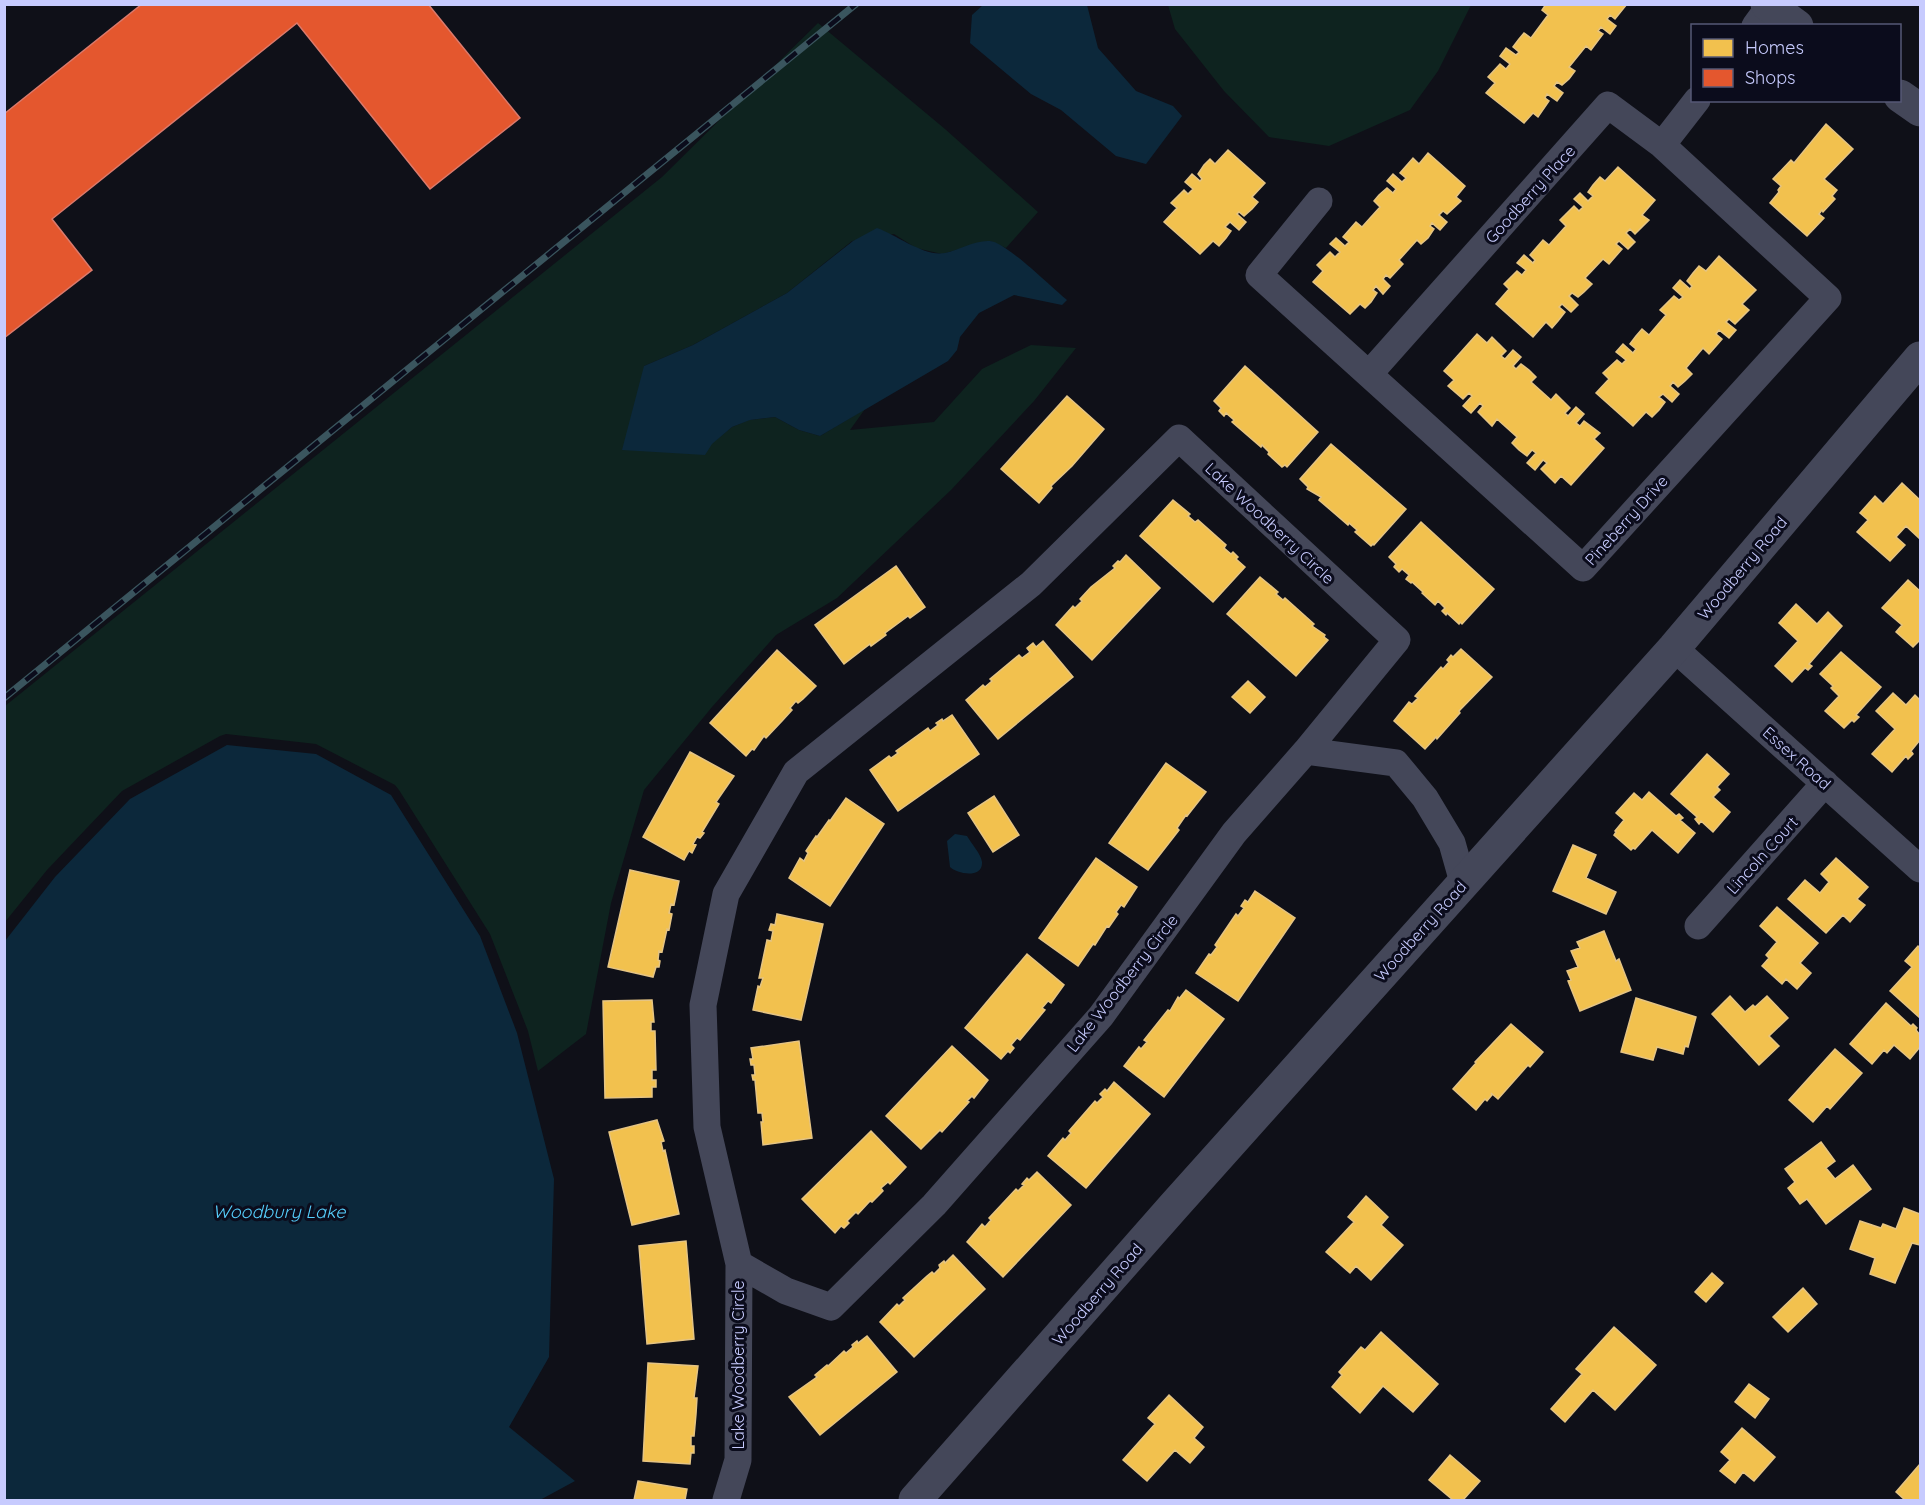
<svg xmlns="http://www.w3.org/2000/svg" width="1925" height="1505" font-family="Quicksand,sans-serif">
  <style>
    .green { fill: #0e231f }
    .water { fill: #0c283b }
    .homes { fill: #f2c14e; stroke: #e5c483; stroke-width: 1.5 }
    .shops { fill: #e4572e; stroke: #db7a6c; stroke-width: 1.5 }
    .lines { fill: none; stroke-linecap: round; stroke-linejoin: round }
    .minor { stroke: #444759; stroke-width: 27 }
    .tertiary { stroke: #444759; stroke-width: 33 }
    .rail-casing { stroke: #3a555e; stroke-width: 7 }
    .rail { stroke: #0b0c1c; stroke-width: 4.5; stroke-dasharray: 14; stroke-linecap: butt }
    .labels { text-anchor: middle; dominant-baseline: central; stroke-width: 6; stroke-linejoin: round; paint-order: stroke }
    .street-label { font-size: 16px; fill: #c7cbfe; stroke: #0b0c1c }
    .water-label { font-size: 18px; font-style: italic; fill: #56cffd; stroke: #0b0c1c }
  </style>
  <rect width="100%" height="100%" fill="#0f1018"/>
  <path class="green" d="M 1168,5 L 1168,4 L 1471,5 L 1438,71 L 1410,110 L 1329,146 L 1269,137 L 1224,91 L 1175,29 Z
    M 818,23 L 945,129 L 1038,212 L 1006,248 L 990,241 L 942,254 L 916,248 L 894,234 L 852,241 L 787,293 L 693,345 L 644,366 L 711,444 L 732,427 L 749,420 L 775,417 L 799,430 L 820,436 L 865,409 L 850,430 L 934,422 L 982,369 L 1031,345 L 1076,348 L 1034,401 L 951,490 L 837,598 L 776,635 L 712,707 L 644,790 L 611,903 L 586,1034 L 538,1071 L 528,1031 L 490,934 L 399,790 L 395,785 L 316,744 L 226,734 L 220,736 L 122,791 L 47,870 L 5,922 L 5,706 L 662,177 Z"/>
  <path class="water" d="M 983,5 L 1087,5 L 1098,48 L 1136,91 L 1173,106 L 1182,116 L 1146,164 L 1116,156 L 1061,110 L 1031,94 L 970,43 L 972,15 Z
    M 877,228 C 897,235 924,257 945,253 C 959,250 975,240 990,241 C 1006,242 1052,288 1067,300 L 1062,305 L 1014,295 L 979,313 L 960,337 L 957,350 L 948,361 L 820,436 L 799,430 L 775,417 L 750,420 L 732,427 L 712,444 L 705,455 L 622,450 L 644,366 L 693,345 L 787,293 L 853,241 Z
    M 227,745 L 316,754 L 391,795 L 480,936 L 517,1033 L 554,1179 L 549,1357 L 509,1427 L 575,1481 L 540,1500 L 5,1500 L 5,941 L 55,877 L 130,799 Z
    M 955,834 L 967,836 C 971,843 981,854 982,862 C 983,879 957,874 950,867 L 947,841 Z"/>
  <path class="homes" d="M 1546,4 L 1627,4 L 1615,19 L 1610,15 L 1607,19 L 1616,26 L 1610,34 L 1601,27 L 1598,31 L 1603,34 L 1591,50 L 1586,46 L 1569,67 L 1575,71 L 1569,79 L 1562,85 L 1557,82 L 1554,86 L 1563,93 L 1557,101 L 1547,94 L 1545,98 L 1549,101 L 1538,117 L 1533,113 L 1524,123 L 1486,93 L 1495,83 L 1488,77 L 1500,64 L 1506,69 L 1510,64 L 1500,56 L 1506,48 L 1516,55 L 1519,52 L 1513,47 L 1519,39 L 1524,33 L 1531,38 L 1548,15 L 1542,10 Z
    M 1826,124 L 1853,149 L 1824,179 L 1837,190 L 1832,196 L 1835,199 L 1823,212 L 1822,210 L 1819,214 L 1824,218 L 1807,236 L 1770,203 L 1779,192 L 1778,190 L 1781,186 L 1773,179 L 1791,160 L 1794,163 Z
    M 1228,150 L 1265,183 L 1252,197 L 1258,202 L 1252,209 L 1244,216 L 1239,212 L 1237,214 L 1246,222 L 1239,230 L 1230,222 L 1225,227 L 1231,231 L 1226,238 L 1219,246 L 1213,241 L 1200,254 L 1164,222 L 1177,208 L 1171,203 L 1184,190 L 1188,194 L 1193,189 L 1185,182 L 1192,174 L 1200,181 L 1202,179 L 1198,174 L 1204,165 L 1210,159 L 1215,164 Z
    M 1428,153 L 1465,186 L 1456,197 L 1461,201 L 1447,214 L 1443,211 L 1439,215 L 1447,222 L 1440,230 L 1432,223 L 1430,226 L 1434,229 L 1428,238 L 1421,244 L 1417,240 L 1399,260 L 1403,264 L 1390,278 L 1386,275 L 1383,279 L 1390,286 L 1383,294 L 1376,286 L 1373,290 L 1377,293 L 1371,302 L 1365,308 L 1360,304 L 1350,314 L 1313,282 L 1323,271 L 1317,265 L 1330,252 L 1335,257 L 1340,252 L 1330,244 L 1336,238 L 1345,246 L 1349,242 L 1343,237 L 1356,222 L 1362,227 L 1380,207 L 1374,201 L 1379,195 L 1387,188 L 1393,193 L 1396,189 L 1387,181 L 1393,174 L 1402,182 L 1406,178 L 1400,173 L 1413,158 L 1419,164 Z
    M 1618,167 L 1655,200 L 1642,215 L 1649,220 L 1635,234 L 1630,229 L 1626,233 L 1635,242 L 1628,249 L 1619,241 L 1616,244 L 1622,249 L 1609,264 L 1603,259 L 1585,278 L 1592,284 L 1584,292 L 1578,297 L 1572,293 L 1569,296 L 1578,305 L 1571,312 L 1562,304 L 1559,307 L 1565,312 L 1558,321 L 1552,328 L 1546,322 L 1533,337 L 1496,304 L 1509,289 L 1504,284 L 1517,271 L 1522,275 L 1526,270 L 1517,263 L 1524,255 L 1533,263 L 1535,260 L 1530,255 L 1543,240 L 1549,245 L 1566,226 L 1560,220 L 1574,206 L 1579,211 L 1583,207 L 1574,199 L 1580,193 L 1588,201 L 1593,196 L 1588,192 L 1593,185 L 1600,177 L 1605,181 Z
    M 1719,256 L 1756,290 L 1742,304 L 1749,310 L 1735,324 L 1729,319 L 1726,322 L 1736,330 L 1729,338 L 1719,330 L 1716,334 L 1722,339 L 1716,346 L 1709,354 L 1703,348 L 1686,368 L 1692,374 L 1685,381 L 1678,387 L 1673,382 L 1670,386 L 1679,394 L 1672,402 L 1663,394 L 1659,397 L 1665,402 L 1659,410 L 1652,417 L 1646,412 L 1633,426 L 1596,393 L 1609,379 L 1603,373 L 1617,360 L 1622,364 L 1626,360 L 1616,352 L 1623,344 L 1633,353 L 1636,349 L 1630,344 L 1636,336 L 1642,329 L 1649,335 L 1666,315 L 1660,310 L 1674,296 L 1679,300 L 1683,297 L 1673,288 L 1680,280 L 1690,289 L 1692,286 L 1687,281 L 1693,273 L 1699,266 L 1706,271 Z
    M 1477,334 L 1487,343 L 1492,337 L 1506,351 L 1501,356 L 1505,359 L 1513,350 L 1521,357 L 1513,366 L 1516,369 L 1521,364 L 1529,370 L 1536,377 L 1531,382 L 1551,400 L 1556,394 L 1570,408 L 1565,413 L 1568,416 L 1576,407 L 1584,414 L 1576,423 L 1580,426 L 1584,421 L 1600,433 L 1594,439 L 1604,448 L 1571,485 L 1561,476 L 1555,483 L 1541,469 L 1547,463 L 1543,460 L 1535,470 L 1527,463 L 1536,453 L 1532,450 L 1527,456 L 1519,450 L 1512,443 L 1517,437 L 1497,419 L 1492,426 L 1478,412 L 1483,406 L 1480,403 L 1471,413 L 1463,406 L 1472,396 L 1469,393 L 1463,399 L 1448,386 L 1454,380 L 1444,371 Z
    M 1245,366 L 1318,432 L 1287,467 L 1285,465 L 1282,467 L 1268,454 L 1269,452 L 1262,445 L 1261,447 L 1232,422 L 1234,420 L 1226,413 L 1224,416 L 1219,411 L 1221,408 L 1214,401 Z
    M 1067,396 L 1104,429 L 1072,466 L 1051,486 L 1052,488 L 1039,503 L 1001,469 Z
    M 1331,444 L 1406,509 L 1374,545 L 1373,544 L 1371,546 L 1355,532 L 1357,530 L 1349,523 L 1348,525 L 1319,500 L 1321,497 L 1307,489 L 1308,487 L 1300,479 Z
    M 1902,483 L 1920,500 L 1920,539 L 1906,526 L 1896,537 L 1905,545 L 1890,561 L 1857,532 L 1868,520 L 1860,513 L 1875,496 L 1883,504 Z
    M 1173,500 L 1190,514 L 1188,516 L 1195,522 L 1198,520 L 1226,545 L 1224,548 L 1231,554 L 1233,552 L 1238,557 L 1236,559 L 1245,567 L 1213,602 L 1140,536 Z
    M 1421,522 L 1494,589 L 1462,624 L 1460,622 L 1459,624 L 1447,613 L 1446,615 L 1442,611 L 1445,608 L 1438,601 L 1435,605 L 1422,593 L 1423,592 L 1412,582 L 1411,583 L 1406,579 L 1409,575 L 1402,569 L 1399,572 L 1394,567 L 1396,564 L 1389,557 Z
    M 1126,555 L 1160,588 L 1092,660 L 1056,625 L 1073,606 L 1075,608 L 1082,601 L 1080,599 L 1091,587 L 1115,568 L 1113,566 L 1118,561 L 1120,562 Z
    M 896,566 L 925,607 L 910,618 L 908,616 L 885,633 L 886,635 L 871,646 L 870,644 L 844,664 L 815,625 Z
    M 1260,577 L 1278,592 L 1276,594 L 1283,600 L 1285,598 L 1314,624 L 1312,626 L 1325,635 L 1324,637 L 1328,640 L 1296,676 L 1227,614 Z
    M 1908,580 L 1920,591 L 1920,640 L 1913,647 L 1896,632 L 1902,625 L 1882,608 Z
    M 1796,604 L 1817,624 L 1828,612 L 1842,626 L 1809,664 L 1812,666 L 1808,670 L 1805,668 L 1792,682 L 1775,666 L 1798,641 L 1779,623 Z
    M 1043,641 L 1073,677 L 998,739 L 966,700 L 983,685 L 985,687 L 992,681 L 990,679 L 1019,655 L 1022,658 L 1030,652 L 1027,648 L 1033,643 L 1036,647 Z
    M 1461,649 L 1492,677 L 1459,711 L 1460,713 L 1437,739 L 1436,737 L 1425,749 L 1394,721 L 1409,702 L 1412,704 L 1418,698 L 1415,696 L 1441,667 L 1443,669 L 1449,662 L 1447,660 L 1451,655 L 1453,657 Z
    M 777,650 L 816,686 L 803,699 L 798,703 L 796,701 L 790,708 L 792,710 L 782,721 L 766,738 L 764,736 L 754,750 L 752,749 L 746,756 L 710,723 Z
    M 1841,652 L 1881,687 L 1856,715 L 1859,717 L 1854,722 L 1852,720 L 1844,728 L 1825,711 L 1839,696 L 1831,688 L 1833,686 L 1820,674 Z
    M 1248,681 L 1265,697 L 1250,713 L 1232,697 Z
    M 1893,693 L 1906,705 L 1915,695 L 1920,700 L 1920,740 L 1911,751 L 1913,754 L 1908,759 L 1906,756 L 1892,772 L 1872,754 L 1895,729 L 1876,711 Z
    M 952,715 L 979,754 L 898,811 L 870,770 L 889,756 L 891,758 L 898,753 L 896,751 L 928,728 L 930,731 L 938,725 L 936,723 L 942,719 L 943,721 Z
    M 690,752 L 734,776 L 716,802 L 719,804 L 702,832 L 704,833 L 700,838 L 697,837 L 693,844 L 696,845 L 692,853 L 689,851 L 684,860 L 643,837 Z
    M 1707,754 L 1729,774 L 1717,787 L 1720,790 L 1713,797 L 1730,812 L 1713,832 L 1701,821 L 1699,824 L 1695,819 L 1697,817 L 1671,794 Z
    M 1166,763 L 1206,792 L 1187,816 L 1186,815 L 1177,828 L 1179,830 L 1148,870 L 1109,843 Z
    M 1649,792 L 1676,816 L 1679,814 L 1683,818 L 1680,820 L 1695,833 L 1678,853 L 1652,830 L 1635,849 L 1633,848 L 1631,850 L 1614,835 L 1616,832 L 1615,831 L 1624,820 L 1616,813 L 1634,793 L 1642,800 Z
    M 994,796 L 1019,835 L 993,852 L 968,813 Z
    M 846,798 L 884,824 L 830,906 L 789,878 L 800,858 L 804,861 L 808,853 L 806,851 L 816,836 L 817,837 L 829,820 L 830,821 Z
    M 1573,845 L 1596,855 L 1586,878 L 1616,892 L 1606,914 L 1553,891 Z
    M 1096,858 L 1137,887 L 1124,907 L 1121,905 L 1116,912 L 1118,914 L 1109,927 L 1107,926 L 1095,945 L 1093,944 L 1078,966 L 1039,938 Z
    M 1836,858 L 1868,887 L 1857,899 L 1865,905 L 1850,922 L 1843,915 L 1826,933 L 1788,899 L 1805,880 L 1820,893 L 1829,882 L 1821,874 Z
    M 630,870 L 679,881 L 674,905 L 671,904 L 669,913 L 672,914 L 669,930 L 667,929 L 662,952 L 659,951 L 658,960 L 660,961 L 659,967 L 656,967 L 653,977 L 608,967 Z
    M 1255,891 L 1295,918 L 1238,1001 L 1196,973 L 1209,954 L 1211,955 L 1217,947 L 1215,945 L 1236,914 L 1238,916 L 1244,908 L 1241,906 L 1245,900 L 1248,902 Z
    M 1777,907 L 1818,943 L 1800,963 L 1811,973 L 1797,989 L 1786,979 L 1782,984 L 1762,966 L 1769,958 L 1766,955 L 1777,942 L 1760,926 Z
    M 777,914 L 823,924 L 801,1020 L 753,1010 L 758,986 L 760,987 L 763,978 L 759,978 L 767,940 L 771,941 L 773,931 L 769,930 L 771,924 L 775,925 Z
    M 1604,931 L 1616,961 L 1619,959 L 1631,990 L 1580,1011 L 1568,981 L 1571,980 L 1567,971 L 1578,967 L 1571,951 L 1580,948 L 1577,942 Z
    M 1918,946 L 1920,948 L 1920,1018 L 1890,991 L 1912,967 L 1905,961 Z
    M 1027,954 L 1064,985 L 1051,1003 L 1048,1001 L 1042,1008 L 1045,1010 L 1020,1040 L 1017,1038 L 1011,1045 L 1014,1048 L 1010,1053 L 1008,1051 L 1001,1059 L 965,1028 Z
    M 1186,990 L 1224,1019 L 1164,1097 L 1124,1066 L 1139,1047 L 1141,1049 L 1147,1042 L 1144,1040 L 1168,1010 L 1170,1011 L 1178,997 L 1179,999 Z
    M 1730,996 L 1745,1012 L 1753,1005 L 1755,1007 L 1767,996 L 1788,1018 L 1769,1036 L 1779,1046 L 1759,1065 L 1712,1014 Z
    M 1636,998 L 1696,1017 L 1688,1047 L 1685,1046 L 1683,1054 L 1657,1047 L 1653,1060 L 1621,1052 Z
    M 652,1000 L 654,1022 L 651,1022 L 651,1031 L 655,1031 L 656,1070 L 652,1070 L 652,1080 L 656,1080 L 656,1087 L 652,1087 L 652,1097 L 605,1098 L 603,1001 Z
    M 1886,1003 L 1911,1026 L 1913,1024 L 1917,1028 L 1916,1030 L 1920,1035 L 1920,1047 L 1910,1059 L 1894,1045 L 1887,1053 L 1884,1050 L 1872,1064 L 1850,1044 Z
    M 1511,1024 L 1543,1052 L 1530,1067 L 1528,1065 L 1498,1099 L 1491,1093 L 1492,1095 L 1487,1101 L 1485,1099 L 1476,1110 L 1453,1089 L 1476,1063 L 1475,1062 Z
    M 799,1041 L 812,1138 L 763,1145 L 761,1122 L 763,1122 L 762,1113 L 758,1113 L 755,1080 L 753,1080 L 752,1075 L 755,1075 L 754,1065 L 751,1065 L 750,1059 L 753,1059 L 751,1048 Z
    M 952,1046 L 988,1080 L 974,1098 L 972,1096 L 967,1101 L 969,1102 L 942,1132 L 940,1130 L 921,1149 L 886,1116 Z
    M 1835,1049 L 1862,1073 L 1830,1109 L 1827,1106 L 1813,1122 L 1789,1100 Z
    M 1114,1082 L 1150,1114 L 1086,1188 L 1048,1156 L 1063,1138 L 1065,1140 L 1071,1133 L 1069,1131 L 1095,1101 L 1097,1103 L 1103,1097 L 1100,1094 L 1105,1089 L 1107,1091 Z
    M 657,1120 L 664,1141 L 661,1142 L 663,1151 L 665,1150 L 679,1214 L 632,1225 L 609,1132 Z
    M 871,1131 L 906,1167 L 890,1184 L 888,1182 L 881,1188 L 883,1191 L 872,1202 L 870,1201 L 858,1214 L 856,1212 L 847,1221 L 849,1223 L 844,1228 L 841,1226 L 835,1233 L 802,1199 Z
    M 1821,1142 L 1835,1161 L 1826,1168 L 1835,1179 L 1853,1165 L 1871,1189 L 1826,1224 L 1807,1199 L 1800,1204 L 1788,1188 L 1795,1182 L 1785,1169 Z
    M 1037,1172 L 1071,1205 L 1003,1277 L 967,1242 L 982,1224 L 985,1227 L 991,1220 L 989,1218 L 1016,1189 L 1018,1191 L 1024,1185 L 1022,1184 L 1027,1178 L 1029,1180 Z
    M 1366,1196 L 1388,1217 L 1381,1225 L 1403,1245 L 1371,1280 L 1356,1266 L 1350,1273 L 1326,1252 L 1354,1222 L 1348,1217 Z
    M 1904,1208 L 1920,1214 L 1920,1245 L 1912,1243 L 1895,1283 L 1870,1274 L 1875,1258 L 1850,1249 L 1860,1221 L 1881,1228 L 1883,1224 L 1896,1229 Z
    M 686,1241 L 694,1339 L 647,1344 L 639,1246 Z
    M 953,1255 L 985,1289 L 914,1357 L 880,1322 L 897,1304 L 899,1306 L 905,1300 L 903,1298 L 927,1276 L 932,1272 L 934,1274 L 940,1268 L 939,1265 L 944,1261 L 945,1263 Z
    M 1712,1273 L 1723,1283 L 1706,1302 L 1695,1292 Z
    M 1803,1288 L 1817,1304 L 1788,1332 L 1773,1317 Z
    M 1614,1327 L 1656,1365 L 1615,1410 L 1593,1390 L 1565,1422 L 1551,1409 L 1582,1374 L 1576,1369 Z
    M 1381,1332 L 1438,1384 L 1413,1412 L 1383,1386 L 1360,1413 L 1332,1387 L 1342,1375 L 1339,1372 L 1361,1347 L 1365,1350 Z
    M 867,1336 L 897,1372 L 820,1435 L 789,1397 L 817,1377 L 815,1375 L 827,1365 L 828,1366 L 844,1351 L 846,1353 L 853,1347 L 852,1345 L 857,1341 L 858,1343 Z
    M 648,1363 L 698,1366 L 694,1398 L 697,1398 L 696,1414 L 694,1436 L 691,1436 L 691,1446 L 694,1446 L 694,1453 L 691,1453 L 690,1464 L 643,1461 Z
    M 1749,1384 L 1769,1399 L 1755,1418 L 1735,1402 Z
    M 1169,1395 L 1203,1427 L 1194,1438 L 1204,1447 L 1190,1463 L 1175,1450 L 1147,1481 L 1123,1460 L 1155,1424 L 1148,1418 Z
    M 1742,1428 L 1775,1457 L 1754,1481 L 1743,1472 L 1735,1483 L 1720,1471 L 1730,1460 L 1721,1452 Z
    M 1450,1455 L 1480,1481 L 1463,1500 L 1453,1500 L 1429,1480 Z
    M 1920,1464 L 1920,1500 L 1905,1500 L 1896,1492 Z
    M 638,1481 L 687,1489 L 685,1500 L 634,1500 Z"/>
  <path class="shops" d="M 142,4 L 428,4 L 520,118 L 430,189 L 297,23 L 52,219 L 92,270 L 4,338 L 4,114 Z"/>
  <g class="lines">
    <path class="minor" d="M 1755,26 L 1771,4
      M 1662,145 L 1697,100
      M 1319,201 L 1259,275 L 1583,568 L 1828,298 L 1662,145 L 1608,105 L 1369,374
      M 1674,648 L 1920,869
      M 1306,751 L 1396,763 L 1425,798 L 1452,843 L 1463,882
      M 1698,926 L 1825,783
      M 726,1500 L 738,1460 L 739,1264 L 707,1127 L 703,1005 L 726,894 L 796,772 L 1031,584 L 1179,438 L 1397,640 L 1306,751 L 1234,833 L 1101,1016 L 934,1205 L 831,1307 L 786,1291 L 739,1264"/>
    <path class="tertiary" d="M 1767,4 L 1797,26
      M 1900,96 L 1920,110
      M 915,1500 L 1174,1206 L 1674,648 L 1920,358"/>
    <g class="rail-casing">
      <path id="rail" d="M 4,698 L 856,4"/>
    </g>
    <use href="#rail" class="rail"/>
  </g>
  <g class="labels">
    <g class="street-label">
      <text transform="translate(1530 194) rotate(-48)">Goodberry Place</text>
      <text transform="translate(1626 520) rotate(-48)">Pineberry Drive</text>
      <text transform="translate(1270 523) rotate(43)">Lake Woodberry Circle</text>
      <text transform="translate(1742 568) rotate(-50)">Woodberry Road</text>
      <text transform="translate(1797 758) rotate(42)">Essex Road</text>
      <text transform="translate(1762 855) rotate(-48)">Lincoln Court</text>
      <text transform="translate(1420 931) rotate(-48)">Woodberry Road</text>
      <text transform="translate(1122 983) rotate(-52)">Lake Woodberry Circle</text>
      <text transform="translate(1097 1294) rotate(-49)">Woodberry Road</text>
      <text transform="translate(738 1365) rotate(-90)">Lake Woodberry Circle</text>
    </g>
    <g class="water-label">
      <text x="279" y="1211">Woodbury Lake</text>
    </g>
  </g>
  <rect width="1925" height="1505" fill="none" stroke="#c7cbfe" stroke-width="12"/>
  <rect x="1691" y="24" width="210" height="78" fill="#0b0c1c" stroke="#565876" stroke-width="1.5"/>
  <rect x="1703" y="39" width="30" height="18" fill="#f2c14e" stroke="#565876" stroke-width="1.5"/>
  <text x="1745" y="54" font-size="18" fill="#c7cbfe">Homes</text>
  <rect x="1703" y="69" width="30" height="18" fill="#e4572e" stroke="#565876" stroke-width="1.5"/>
  <text x="1745" y="84" font-size="18" fill="#c7cbfe">Shops</text>
</svg>
